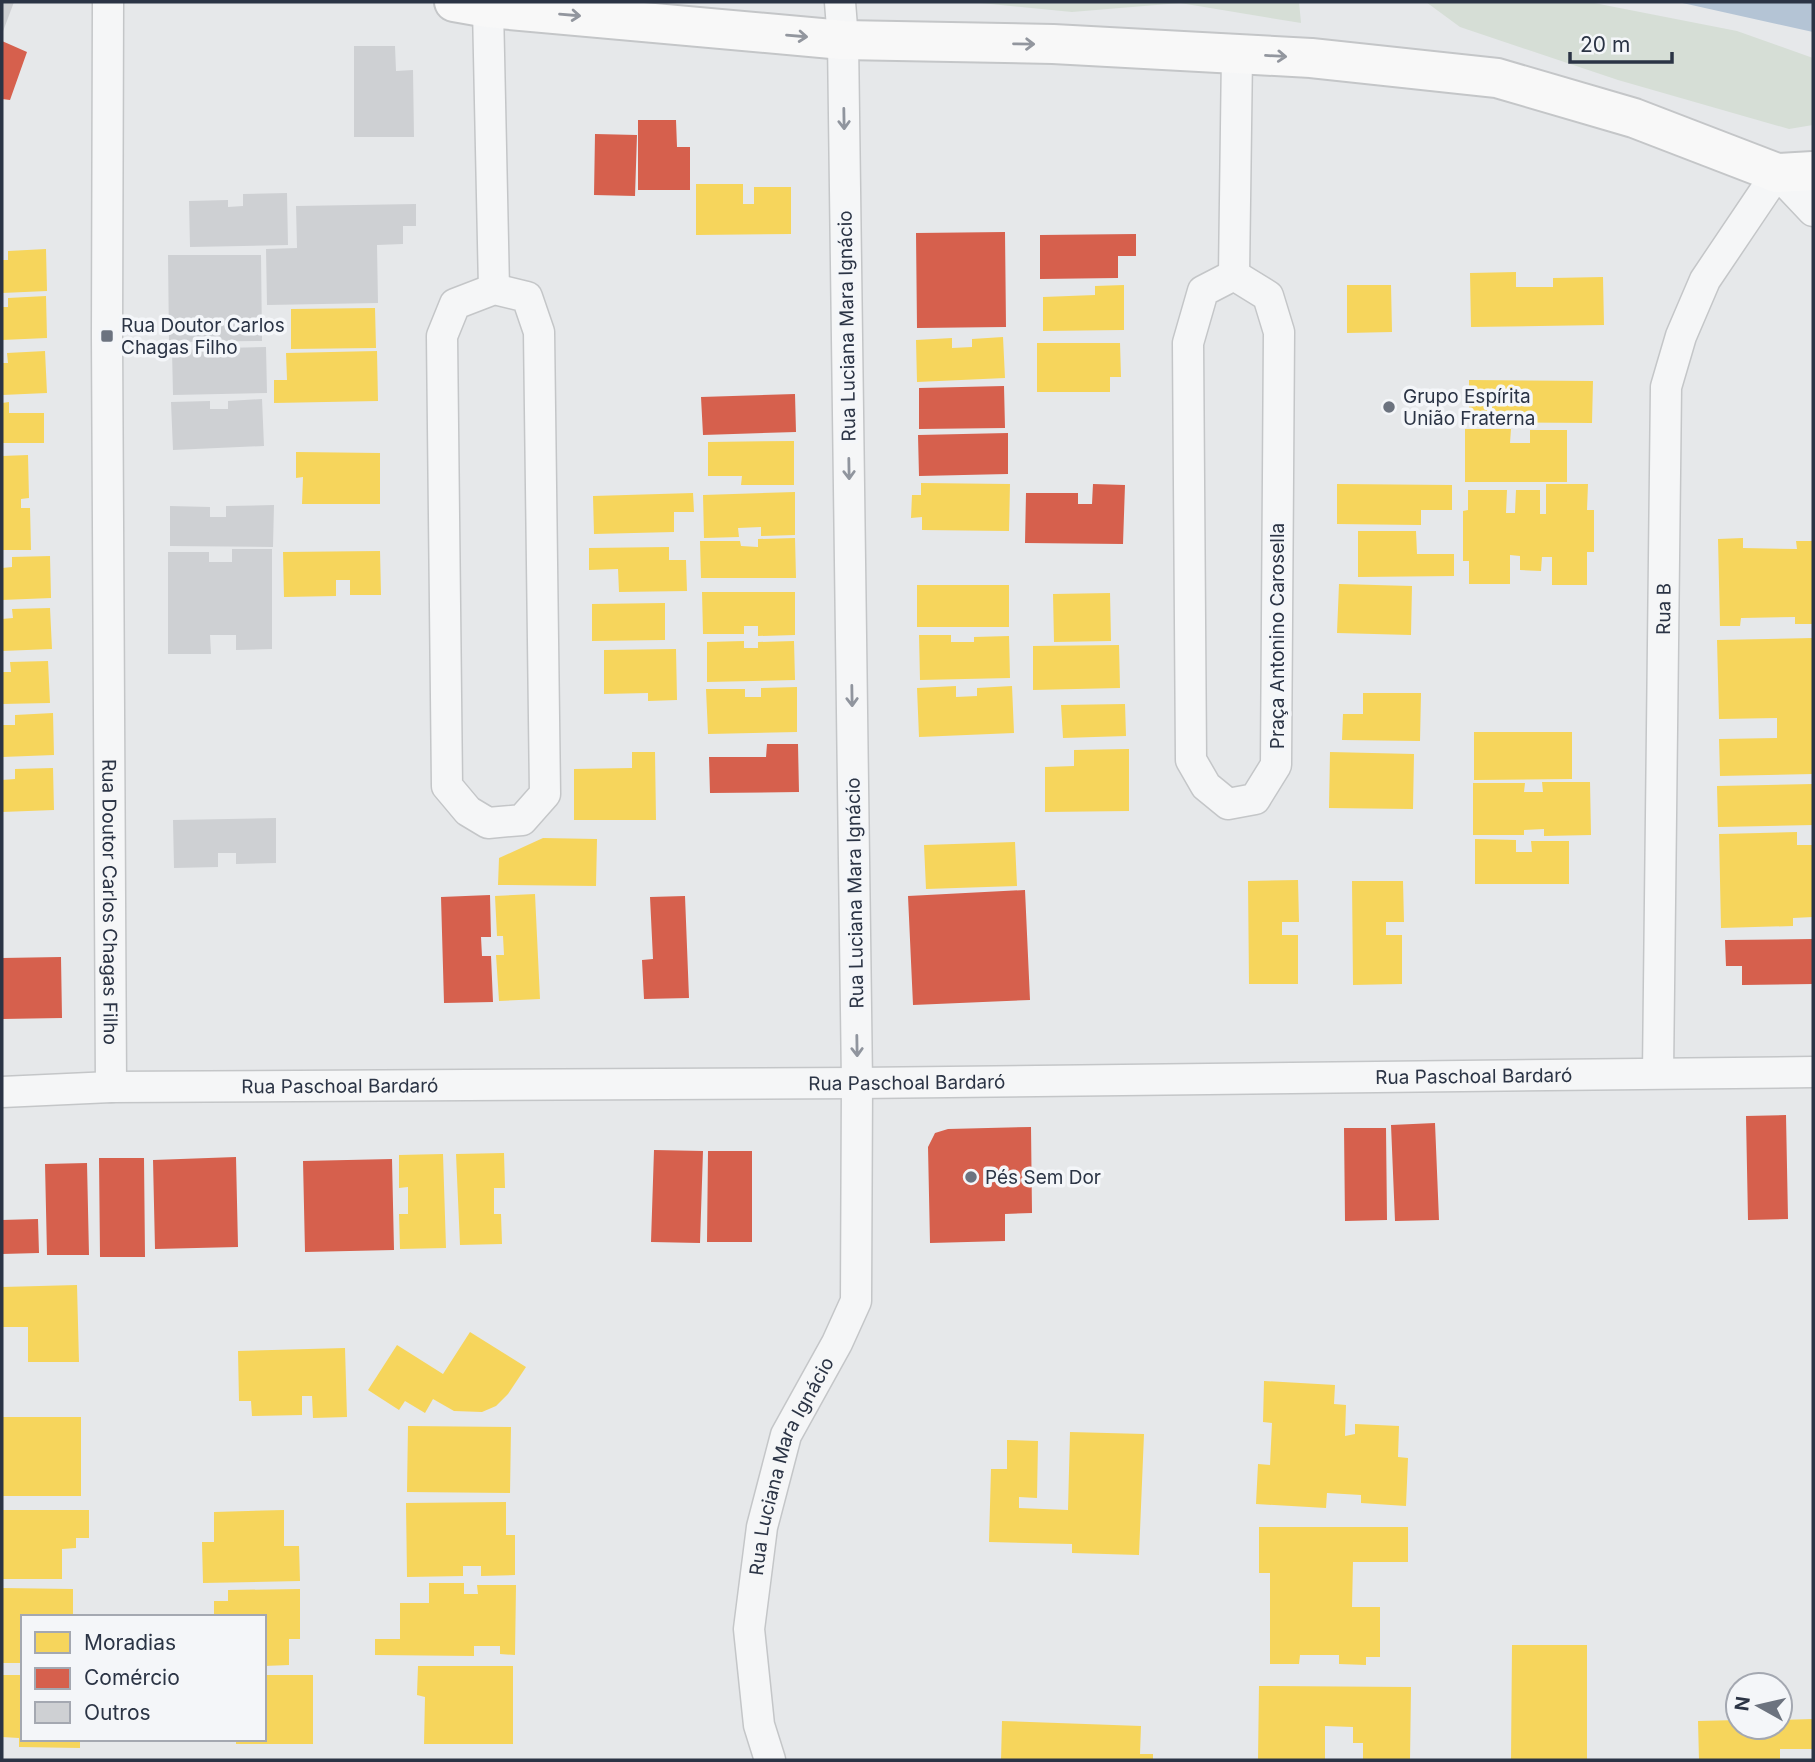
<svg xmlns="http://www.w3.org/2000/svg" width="1815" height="1762" font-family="Inter,sans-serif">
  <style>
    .green { fill: #d6ded6 }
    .water { fill: #b4c4d5 }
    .homes { fill: #f6d55c }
    .shops { fill: #d6604d }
    .building { fill: #ced0d3 }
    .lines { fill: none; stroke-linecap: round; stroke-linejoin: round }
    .street-casing { stroke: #c4c6c8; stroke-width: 33 }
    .secondary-casing { stroke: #c4c6c8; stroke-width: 42 }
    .street { stroke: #f5f6f7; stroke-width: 30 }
    .secondary { stroke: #f8f8f8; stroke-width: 38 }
    .oneway { stroke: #92969e }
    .oneway2 { stroke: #90959e }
    .poi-dot { fill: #6c737f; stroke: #f4f6f9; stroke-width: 2.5 }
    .labels { text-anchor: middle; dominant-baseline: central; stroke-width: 7; stroke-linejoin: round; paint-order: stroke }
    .poi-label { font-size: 19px; fill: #2b3445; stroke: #f4f6f9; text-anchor: start }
    .street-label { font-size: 19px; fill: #2b3445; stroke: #f4f6f9 }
  </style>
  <rect width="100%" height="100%" fill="#e6e8ea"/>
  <path class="green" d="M 971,2 L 1299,2 L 1301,23 L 1180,3 L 1072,12 Z
    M 1426,2 L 1589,2 L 1737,31 L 1813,58 L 1813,125 L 1789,129 L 1618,80 L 1460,27 Z"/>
  <path class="water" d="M 1678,2 L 1813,2 L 1813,32 Z"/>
  <path class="homes" d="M 696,184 L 743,184 L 743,204 L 754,204 L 754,187 L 791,187 L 791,234 L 696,235 Z
    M 46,249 L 47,291 L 2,293 L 2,260 L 8,260 L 8,251 Z
    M 1516,272 L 1516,287 L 1553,287 L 1553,278 L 1603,277 L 1604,325 L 1471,327 L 1470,273 Z
    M 1124,285 L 1124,330 L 1043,331 L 1043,297 L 1095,295 L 1095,286 Z
    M 1347,285 L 1391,285 L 1392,332 L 1347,333 Z
    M 46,296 L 47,338 L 2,340 L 2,307 L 8,307 L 8,298 Z
    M 375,308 L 376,348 L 291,349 L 291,309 Z
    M 1003,337 L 1005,378 L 917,382 L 916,340 L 952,338 L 952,348 L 972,347 L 972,339 Z
    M 1037,343 L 1120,343 L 1121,377 L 1110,377 L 1110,392 L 1037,392 Z
    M 45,351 L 47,393 L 2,395 L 2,363 L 8,363 L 7,353 Z
    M 377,351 L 378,401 L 274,403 L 274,380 L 287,380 L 286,353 Z
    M 1469,380 L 1593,381 L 1592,423 L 1469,422 Z
    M 9,402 L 9,413 L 44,413 L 44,443 L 2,443 L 2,403 Z
    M 1465,429 L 1511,429 L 1510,443 L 1530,443 L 1530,430 L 1567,430 L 1567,482 L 1465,482 Z
    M 794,441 L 794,485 L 741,485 L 742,476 L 708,476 L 708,442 Z
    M 296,452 L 380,453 L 380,504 L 302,504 L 303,477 L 296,478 Z
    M 28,455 L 29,498 L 21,499 L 21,508 L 30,508 L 31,550 L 2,550 L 2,456 Z
    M 921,483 L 1010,484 L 1009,531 L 922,530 L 922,517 L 911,518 L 912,495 L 921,495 Z
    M 1337,484 L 1452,485 L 1452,510 L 1421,510 L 1421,525 L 1337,524 Z
    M 1546,484 L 1588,484 L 1587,510 L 1594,510 L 1594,552 L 1587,552 L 1587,585 L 1552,585 L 1552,557 L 1542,557 L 1541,571 L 1520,570 L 1520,556 L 1510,555 L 1510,584 L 1469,584 L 1469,561 L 1463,561 L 1463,511 L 1468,510 L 1468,490 L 1507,490 L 1506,513 L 1515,513 L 1516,490 L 1540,490 L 1540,514 L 1546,514 Z
    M 795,492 L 795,535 L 761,536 L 761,527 L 738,528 L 739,537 L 704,538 L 703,495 Z
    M 693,493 L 694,512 L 674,512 L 674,532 L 594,534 L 593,496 Z
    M 1358,531 L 1416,531 L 1417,554 L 1454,554 L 1454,576 L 1358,577 Z
    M 795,538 L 796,578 L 701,578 L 700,541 L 740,541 L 741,546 L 758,547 L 758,539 Z
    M 1743,538 L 1743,548 L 1797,549 L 1796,541 L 1813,541 L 1813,624 L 1795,624 L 1795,617 L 1741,618 L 1740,626 L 1720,626 L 1718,539 Z
    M 669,547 L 669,560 L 686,560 L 687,591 L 619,592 L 618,569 L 589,570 L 589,548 Z
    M 380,551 L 381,595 L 350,595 L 350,580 L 336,580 L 336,596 L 284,597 L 283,552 Z
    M 50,556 L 51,598 L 2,600 L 2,568 L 12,567 L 12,557 Z
    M 1339,584 L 1412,586 L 1411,635 L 1337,633 Z
    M 917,585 L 1009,585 L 1009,627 L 917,627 Z
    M 702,592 L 795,592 L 795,635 L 758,636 L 758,626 L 744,626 L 744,634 L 703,634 Z
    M 1110,593 L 1111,641 L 1054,642 L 1053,594 Z
    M 665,603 L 665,640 L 592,641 L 592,604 Z
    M 50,608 L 52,649 L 2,651 L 2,619 L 13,618 L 12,609 Z
    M 919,635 L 951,635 L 951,642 L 974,642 L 974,637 L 1009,636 L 1010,678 L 920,680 Z
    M 1813,638 L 1813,774 L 1720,776 L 1719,739 L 1777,738 L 1777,718 L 1719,719 L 1717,640 Z
    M 744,641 L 744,648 L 758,648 L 758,642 L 794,641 L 795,680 L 707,682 L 707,642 Z
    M 1119,645 L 1120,688 L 1033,690 L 1033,646 Z
    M 676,649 L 677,700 L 648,701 L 648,693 L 604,694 L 604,650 Z
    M 48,661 L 50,703 L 2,704 L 2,672 L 11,672 L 10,662 Z
    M 956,686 L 956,697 L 977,696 L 977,688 L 1012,686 L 1014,733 L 919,737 L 917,688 Z
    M 797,687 L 797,732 L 708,734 L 706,689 L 745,689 L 745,697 L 761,697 L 761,688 Z
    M 1363,693 L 1421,693 L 1420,741 L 1342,740 L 1343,714 L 1363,714 Z
    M 1125,704 L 1126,736 L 1063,738 L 1061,705 Z
    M 53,713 L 54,755 L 2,757 L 2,725 L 15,725 L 15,715 Z
    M 1474,732 L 1572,732 L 1572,779 L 1474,780 Z
    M 1129,749 L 1129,811 L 1045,812 L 1045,767 L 1074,766 L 1074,750 Z
    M 632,752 L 655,752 L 656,820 L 574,820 L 574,769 L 632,768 Z
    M 1330,752 L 1414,754 L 1413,809 L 1329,808 Z
    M 53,768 L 54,810 L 2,812 L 2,780 L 15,779 L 15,769 Z
    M 1542,782 L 1590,782 L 1591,835 L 1544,836 L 1544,829 L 1524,830 L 1524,835 L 1473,835 L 1473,783 L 1525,783 L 1524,792 L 1543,792 Z
    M 1813,784 L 1813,825 L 1718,827 L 1717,786 Z
    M 1797,832 L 1797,845 L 1813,845 L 1813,917 L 1793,918 L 1793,926 L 1721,928 L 1719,834 Z
    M 543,838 L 597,839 L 596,886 L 498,885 L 499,858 Z
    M 1475,839 L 1516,840 L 1516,852 L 1532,852 L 1531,841 L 1569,841 L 1569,884 L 1475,884 Z
    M 1015,842 L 1017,886 L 926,889 L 924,845 Z
    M 1298,880 L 1299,922 L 1282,922 L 1282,935 L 1298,935 L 1298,984 L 1249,984 L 1248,881 Z
    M 1352,881 L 1403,881 L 1404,922 L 1386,922 L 1386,935 L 1402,935 L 1402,984 L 1353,985 Z
    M 535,894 L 540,999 L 499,1001 L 496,955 L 504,955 L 503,936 L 497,936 L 495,896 Z
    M 504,1153 L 505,1188 L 494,1188 L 494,1214 L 501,1214 L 502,1244 L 460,1245 L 456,1154 Z
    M 443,1154 L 446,1248 L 400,1249 L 399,1214 L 408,1214 L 408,1187 L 399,1188 L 399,1155 Z
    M 77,1285 L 79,1362 L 28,1362 L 28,1327 L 2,1327 L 2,1287 Z
    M 470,1332 L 526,1367 L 508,1394 L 496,1406 L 482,1412 L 454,1411 L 433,1399 L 425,1413 L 405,1401 L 399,1410 L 368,1390 L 397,1345 L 443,1374 Z
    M 345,1348 L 347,1417 L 313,1418 L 312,1396 L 302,1396 L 302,1415 L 252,1416 L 251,1401 L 239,1401 L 238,1351 Z
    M 1264,1381 L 1335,1385 L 1334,1404 L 1346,1405 L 1345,1436 L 1355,1434 L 1355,1424 L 1399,1426 L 1398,1457 L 1408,1458 L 1406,1506 L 1361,1503 L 1361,1495 L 1327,1493 L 1326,1508 L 1256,1504 L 1258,1464 L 1270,1465 L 1272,1423 L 1263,1422 Z
    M 2,1417 L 81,1417 L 81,1496 L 2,1496 Z
    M 408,1426 L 511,1427 L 510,1493 L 407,1492 Z
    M 1070,1432 L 1144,1434 L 1139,1555 L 1072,1553 L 1072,1544 L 989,1542 L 991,1469 L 1007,1469 L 1007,1440 L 1038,1441 L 1037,1498 L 1019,1497 L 1019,1508 L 1068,1510 Z
    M 506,1502 L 506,1535 L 515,1535 L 515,1575 L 481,1576 L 481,1566 L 463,1566 L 463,1576 L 407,1577 L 406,1503 Z
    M 2,1510 L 89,1510 L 89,1538 L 76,1538 L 76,1548 L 62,1549 L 62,1579 L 2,1579 Z
    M 284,1510 L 284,1546 L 299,1546 L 300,1581 L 203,1583 L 202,1542 L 214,1542 L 214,1512 Z
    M 1259,1527 L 1408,1527 L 1408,1562 L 1353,1562 L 1352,1607 L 1380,1607 L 1380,1657 L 1366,1657 L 1366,1665 L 1339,1664 L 1339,1655 L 1300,1655 L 1299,1664 L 1270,1664 L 1270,1573 L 1259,1573 Z
    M 429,1583 L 464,1583 L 464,1594 L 478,1594 L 477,1585 L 516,1585 L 515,1655 L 500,1654 L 500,1646 L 474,1646 L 474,1656 L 375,1655 L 375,1639 L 400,1639 L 400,1603 L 429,1603 Z
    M 2,1588 L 73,1589 L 73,1617 L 23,1617 L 23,1663 L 2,1663 Z
    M 300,1589 L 300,1639 L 289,1639 L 289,1665 L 264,1666 L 264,1617 L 214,1617 L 214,1601 L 228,1601 L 228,1590 Z
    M 1512,1645 L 1587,1645 L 1587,1760 L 1511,1760 Z
    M 418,1666 L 513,1666 L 513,1744 L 424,1744 L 425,1697 L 417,1695 Z
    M 2,1675 L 23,1675 L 23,1739 L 80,1739 L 80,1748 L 19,1747 L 19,1738 L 2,1737 Z
    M 264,1675 L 313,1675 L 313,1744 L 236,1744 L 236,1739 L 264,1739 Z
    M 1259,1686 L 1411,1687 L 1410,1760 L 1363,1760 L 1363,1743 L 1353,1743 L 1353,1727 L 1325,1726 L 1325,1760 L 1258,1760 Z
    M 1813,1719 L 1813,1749 L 1780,1749 L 1780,1760 L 1699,1760 L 1698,1721 L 1738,1720 L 1738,1727 L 1780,1727 L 1780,1720 Z
    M 1002,1721 L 1141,1726 L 1140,1754 L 1153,1754 L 1153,1760 L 1001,1760 Z"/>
  <path class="shops" d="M 2,41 L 27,52 L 10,100 L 2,99 Z
    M 638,120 L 676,120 L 677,147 L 690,147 L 690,190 L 638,190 Z
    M 595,134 L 637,135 L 635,196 L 594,195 Z
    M 1005,232 L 1006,327 L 917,328 L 916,233 Z
    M 1136,234 L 1136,256 L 1118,256 L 1118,278 L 1040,279 L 1040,235 Z
    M 1004,386 L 1005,428 L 919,429 L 919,388 Z
    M 795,394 L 796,432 L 703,435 L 701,397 Z
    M 1008,433 L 1008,474 L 919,476 L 918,435 Z
    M 1093,484 L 1125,485 L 1123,544 L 1025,543 L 1026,493 L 1078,493 L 1078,504 L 1092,504 Z
    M 767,744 L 798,744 L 799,792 L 710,793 L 709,757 L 766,757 Z
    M 1025,890 L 1030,1000 L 913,1005 L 908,896 Z
    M 490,895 L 491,937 L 481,937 L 482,956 L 491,956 L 493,1002 L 444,1003 L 441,897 Z
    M 685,896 L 689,998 L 644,999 L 642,960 L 653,959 L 650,897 Z
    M 1813,939 L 1813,984 L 1742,985 L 1742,966 L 1726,966 L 1725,940 Z
    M 61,957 L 62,1018 L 2,1019 L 2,958 Z
    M 1786,1115 L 1788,1219 L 1748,1220 L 1746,1116 Z
    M 1435,1123 L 1439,1220 L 1395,1221 L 1391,1125 Z
    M 1031,1127 L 1032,1213 L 1005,1214 L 1005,1241 L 930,1243 L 928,1147 L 935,1133 L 948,1129 Z
    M 1344,1128 L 1386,1128 L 1387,1220 L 1345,1221 Z
    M 654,1150 L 703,1151 L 700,1243 L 651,1242 Z
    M 708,1151 L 752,1151 L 752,1242 L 707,1242 Z
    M 236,1157 L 238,1247 L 155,1249 L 153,1160 Z
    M 99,1158 L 144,1158 L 145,1257 L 100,1257 Z
    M 392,1159 L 394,1250 L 305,1252 L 303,1161 Z
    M 87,1163 L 89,1255 L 47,1255 L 45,1164 Z
    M 38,1219 L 39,1253 L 2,1254 L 2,1220 Z"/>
  <path class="building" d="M 2,2 L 14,2 L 2,34 Z
    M 354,46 L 395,46 L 396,71 L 413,70 L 414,137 L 354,137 Z
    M 287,193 L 288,245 L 190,247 L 189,201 L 228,200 L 228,207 L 243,206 L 243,194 Z
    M 416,204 L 416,226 L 403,226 L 403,244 L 377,245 L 378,303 L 267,305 L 266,249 L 297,248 L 296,206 Z
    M 168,255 L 261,255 L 262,341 L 169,342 Z
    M 266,347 L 267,393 L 173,395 L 172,350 L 209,349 L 209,357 L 225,357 L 224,348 Z
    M 262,399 L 264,446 L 173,450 L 171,402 L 210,401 L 210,409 L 228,409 L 228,401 Z
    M 274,505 L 273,547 L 170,546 L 170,506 L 210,507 L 210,517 L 226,517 L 226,506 Z
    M 232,549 L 272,549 L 272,649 L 236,650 L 236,635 L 210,635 L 211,654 L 168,654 L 168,552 L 209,552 L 209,562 L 232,562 Z
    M 276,818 L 276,863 L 236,864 L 236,853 L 218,853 L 218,867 L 174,868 L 173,820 Z"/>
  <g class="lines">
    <g class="street-casing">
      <g id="street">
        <path id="s1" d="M 108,2 L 107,336 L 111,1087"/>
        <path d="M 488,8 L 494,289"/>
        <path d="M 1234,275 L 1268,296 L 1279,332 L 1276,765 L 1255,799 L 1228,804 L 1206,786 L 1191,760 L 1188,343 L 1203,291 Z"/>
        <path d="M 1234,275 L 1237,54"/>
        <path d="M 494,289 L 527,297 L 539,332 L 545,794 L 522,820 L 488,823 L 468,811 L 447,786 L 442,336 L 455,304 Z"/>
        <path id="s2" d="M 1658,1073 L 1666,387 L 1681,336 L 1705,280 L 1777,173 L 1813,211"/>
        <path id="s3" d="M 2,1092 L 111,1087 L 857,1083 L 1813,1072"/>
        <path id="s4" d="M 770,1760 L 759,1725 L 749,1629 L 762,1527 L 786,1435 L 837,1343 L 856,1301 L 857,1083 L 843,40 L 840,2"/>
      </g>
    </g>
    <g class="secondary-casing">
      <path id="secondary" d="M 454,2 L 488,8 L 843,40 L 1053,44 L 1311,58 L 1497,78 L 1634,118 L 1777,173 L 1813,171"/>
    </g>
    <use href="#street" class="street"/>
    <use href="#secondary" class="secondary"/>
  </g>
  <defs><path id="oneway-shaft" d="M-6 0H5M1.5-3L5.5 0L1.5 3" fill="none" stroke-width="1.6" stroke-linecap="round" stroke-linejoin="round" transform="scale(1.75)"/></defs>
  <g class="oneway">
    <use href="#oneway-shaft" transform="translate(570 15) rotate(5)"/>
    <use href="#oneway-shaft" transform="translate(797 36) rotate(5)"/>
    <use href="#oneway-shaft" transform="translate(1024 44) rotate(1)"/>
    <use href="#oneway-shaft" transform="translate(1276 56) rotate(3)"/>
  </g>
  <g class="oneway2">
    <use href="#oneway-shaft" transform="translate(844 119) rotate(89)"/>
    <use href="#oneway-shaft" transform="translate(849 469) rotate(89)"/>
    <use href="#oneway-shaft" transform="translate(852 696) rotate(89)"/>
    <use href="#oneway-shaft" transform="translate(857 1046) rotate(89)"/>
  </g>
  <g class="poi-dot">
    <rect x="100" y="329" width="14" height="14" rx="3.5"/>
    <circle cx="1389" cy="407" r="7"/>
    <circle cx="971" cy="1177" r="7"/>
  </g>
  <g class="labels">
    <g class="poi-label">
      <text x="121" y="325">Rua Doutor Carlos<tspan x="121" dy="22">Chagas Filho</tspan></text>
      <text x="1403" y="396">Grupo Espírita<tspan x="1403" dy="22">União Fraterna</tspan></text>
      <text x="985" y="1177">Pés Sem Dor</text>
    </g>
    <g class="street-label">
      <text transform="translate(847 326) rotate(-91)">Rua Luciana Mara Ignácio</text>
      <text stroke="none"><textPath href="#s2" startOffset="464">Rua B</textPath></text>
      <text transform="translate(1277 636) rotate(-90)">Praça Antonino Carosella</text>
      <text transform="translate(855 893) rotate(-91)">Rua Luciana Mara Ignácio</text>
      <text stroke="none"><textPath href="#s1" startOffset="900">Rua Doutor Carlos Chagas Filho</textPath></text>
      <text stroke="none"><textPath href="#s3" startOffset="1472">Rua Paschoal Bardaró</textPath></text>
      <text stroke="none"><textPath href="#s3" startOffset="905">Rua Paschoal Bardaró</textPath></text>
      <text stroke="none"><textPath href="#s3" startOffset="338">Rua Paschoal Bardaró</textPath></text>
      <text stroke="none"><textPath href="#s4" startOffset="303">Rua Luciana Mara Ignácio</textPath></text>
    </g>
  </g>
  <rect width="1815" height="1762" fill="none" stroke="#2b3445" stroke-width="7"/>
  <rect x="21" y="1615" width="245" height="126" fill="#f4f6f9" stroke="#a4a8b1" stroke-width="2"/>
  <rect x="35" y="1632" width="35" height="21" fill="#f6d55c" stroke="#a4a8b1" stroke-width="2"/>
  <text x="84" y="1650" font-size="21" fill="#2b3445">Moradias</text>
  <rect x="35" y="1668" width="35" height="21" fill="#d6604d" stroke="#a4a8b1" stroke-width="2"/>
  <text x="84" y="1685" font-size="21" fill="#2b3445">Comércio</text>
  <rect x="35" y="1702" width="35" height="21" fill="#ced0d3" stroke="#a4a8b1" stroke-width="2"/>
  <text x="84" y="1720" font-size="21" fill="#2b3445">Outros</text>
  <g transform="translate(1759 1706) rotate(278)"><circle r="33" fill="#f4f6f9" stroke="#a4a8b1" stroke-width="2"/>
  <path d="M0-5L12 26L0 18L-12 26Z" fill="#6c737f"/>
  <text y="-10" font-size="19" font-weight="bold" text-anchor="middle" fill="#2b3445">N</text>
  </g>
  <path d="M1570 52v10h102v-10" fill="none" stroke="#2b3445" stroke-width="3.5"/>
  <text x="1580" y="52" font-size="21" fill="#2b3445" stroke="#f4f6f9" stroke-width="5" paint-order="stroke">20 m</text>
</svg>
